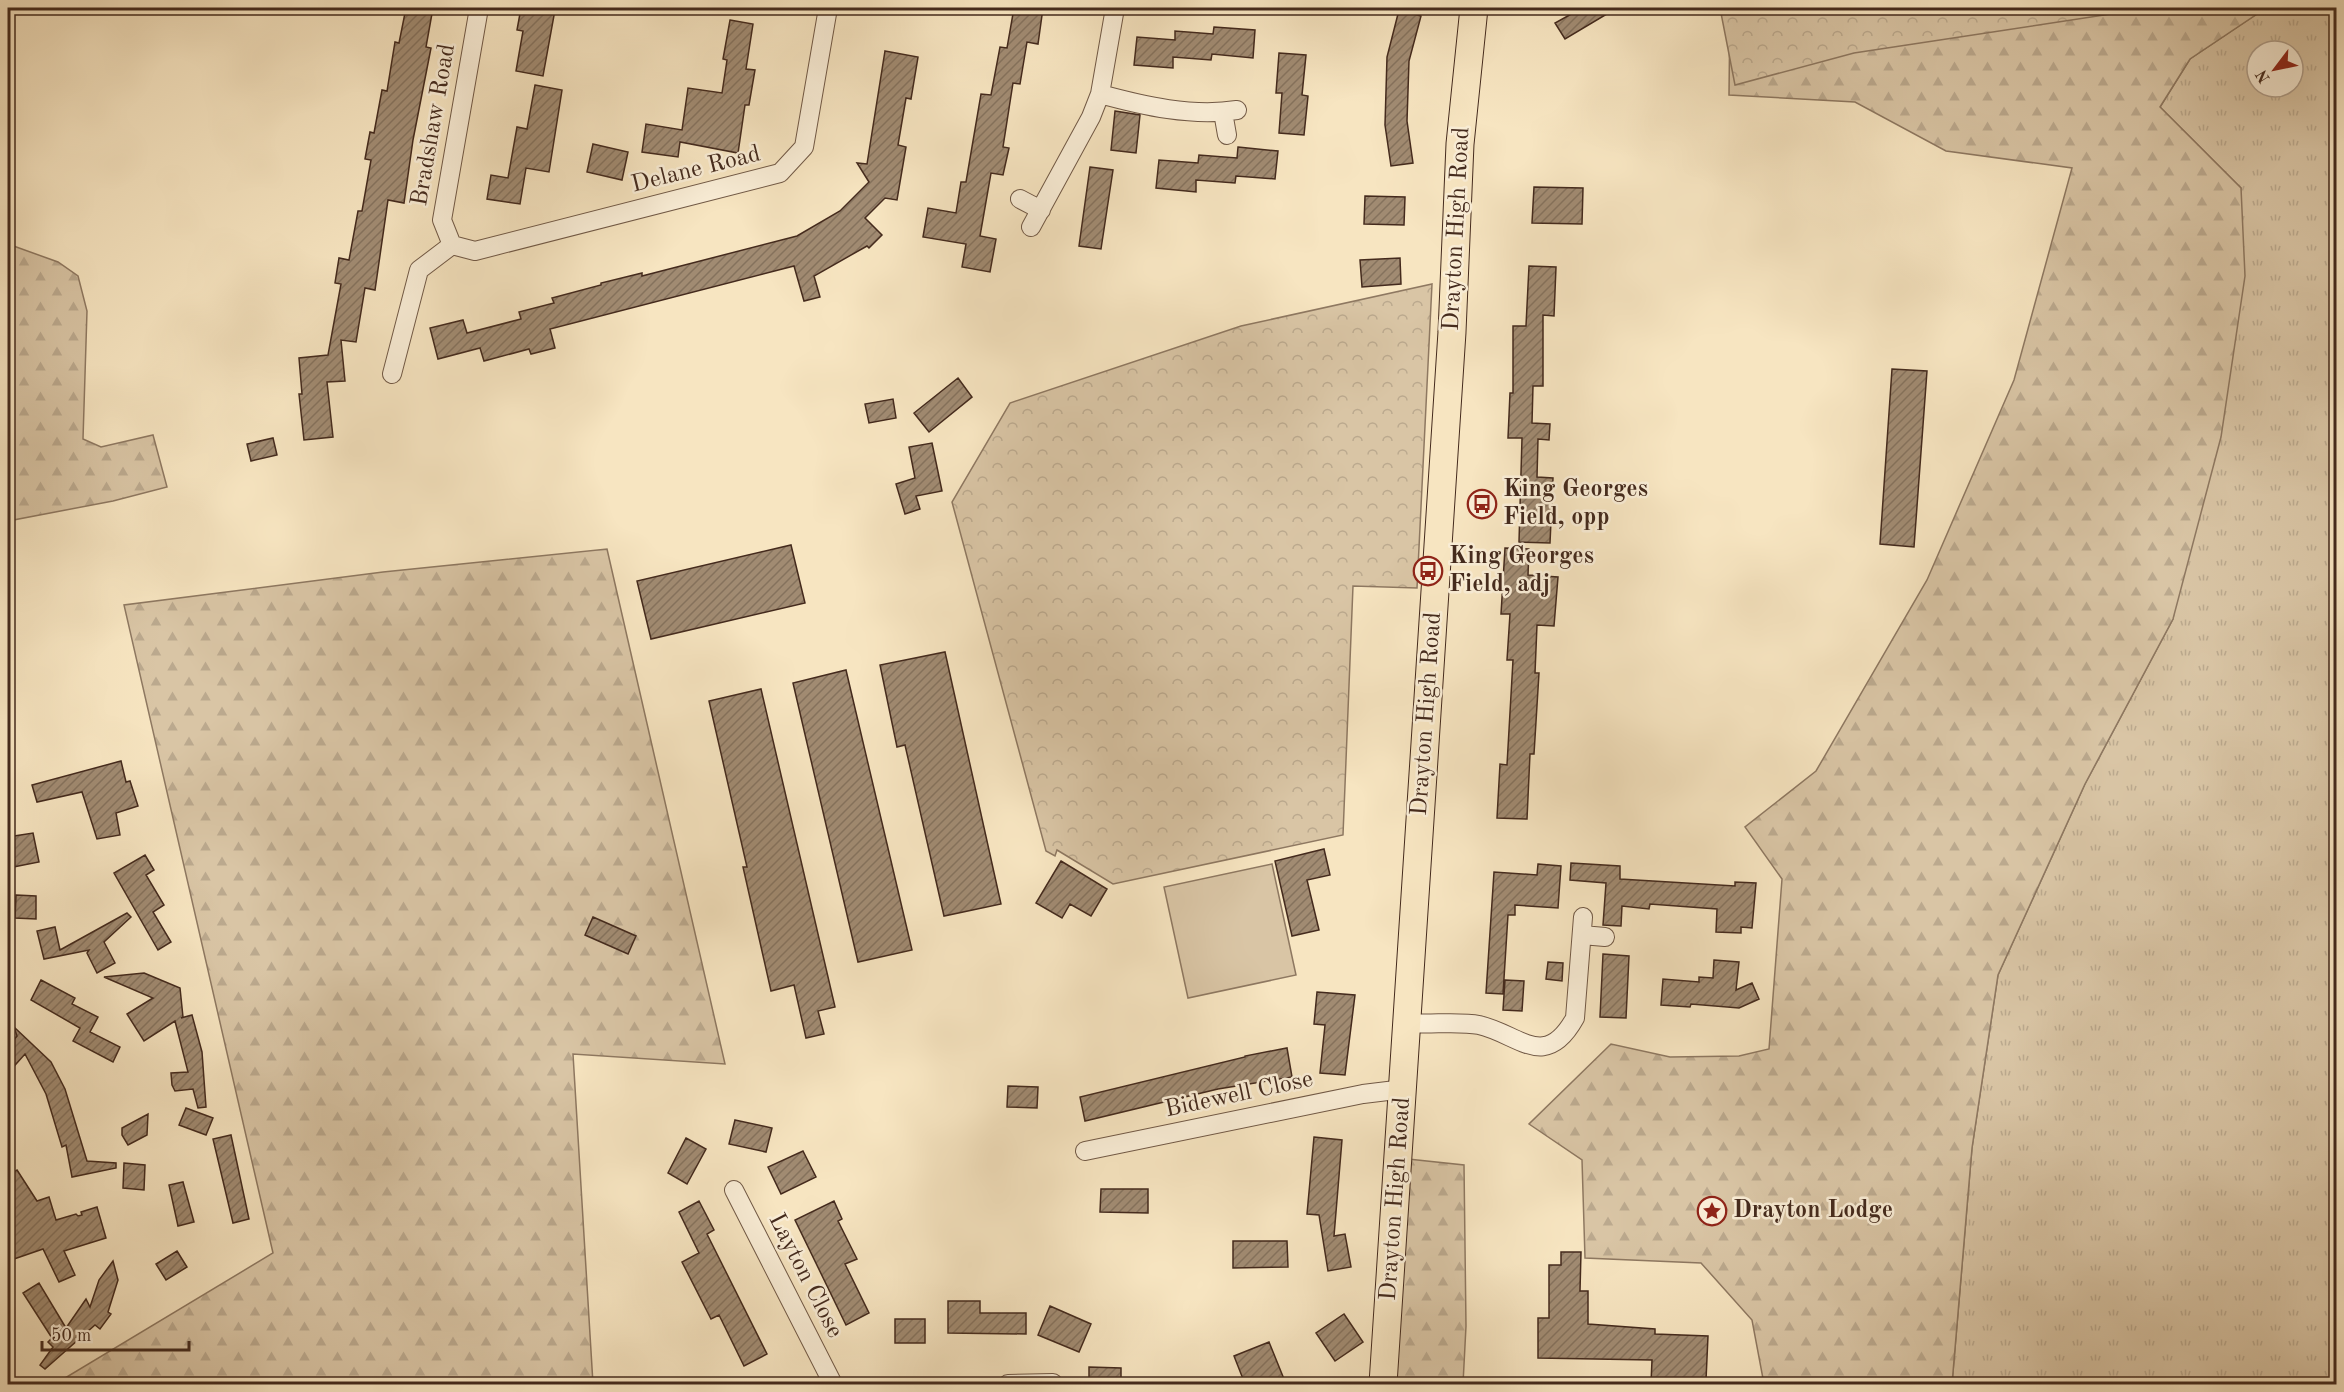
<svg xmlns="http://www.w3.org/2000/svg" width="2344" height="1392" font-family="'Old Standard TT',serif">
  <style>
    .grass { fill: url(#grass-tufts); stroke: #8e7861; stroke-width: 1.5; fill-rule: evenodd }
    .forest { fill: url(#forest-firs); stroke: #8e7861; stroke-width: 1.5 }
    .park { fill: url(#park-crowns); stroke: #8e7861; stroke-width: 1.5 }
    .pitch { fill: #d9c5a5; stroke: #8e7861; stroke-width: 1.5 }
    .building { fill: url(#building-hatch); stroke: #442a1d; stroke-width: 1.5 }
    .lines { fill: none; stroke-linecap: round; stroke-linejoin: round }
    .minor-casing { stroke: #715946; stroke-width: 20 }
    .primary-casing { stroke: #442a1d; stroke-width: 29 }
    .minor { stroke: #faeed7; stroke-width: 18 }
    .primary { stroke: #f7e5c1; stroke-width: 27 }
    .labels { text-anchor: middle; dominant-baseline: central; stroke-width: 5; stroke-linejoin: round; paint-order: stroke }
    .street-label { font-size: 24px; fill: #442a1d; stroke: #faeed7 }
    .poi-label { font-size: 24px; font-weight: bold; fill: #442a1d; stroke: #faeed7; text-anchor: start }
  </style>
  <defs>
    <pattern id="grass-tufts" width="24" height="20" patternUnits="userSpaceOnUse" patternTransform="scale(1.5)"><rect width="24" height="20" fill="#d9c5a5"/><path d="M3 7l-1-3M5 7V3M7 7l1-3M15 17l-1-3M17 17v-4M19 17l1-3" fill="none" stroke="#bba98e"/></pattern>
    <pattern id="forest-firs" width="22" height="20" patternUnits="userSpaceOnUse" patternTransform="scale(1.5)"><rect width="22" height="20" fill="#d9c5a5"/><path d="M5 1l3.5 6h-7zM16 11l3.5 6h-7z" fill="#bba98e"/></pattern>
    <pattern id="park-crowns" width="20" height="18" patternUnits="userSpaceOnUse" patternTransform="scale(1.5)"><rect width="20" height="18" fill="#d9c5a5"/><path d="M2 6a3 3 0 1 1 6 0M12 15a3 3 0 1 1 6 0" fill="none" stroke="#bba98e"/></pattern>
    <pattern id="building-hatch" width="6" height="6" patternUnits="userSpaceOnUse" patternTransform="scale(1.5)"><rect width="6" height="6" fill="#a18b72"/><path d="M-1 1l2-2M0 6l6-6M5 7l2-2" fill="none" stroke="#85725d"/></pattern>
  </defs>
  <rect width="100%" height="100%" fill="#f7e5c1"/>
  <filter id="stains"><feTurbulence type="fractalNoise" baseFrequency=".00333" numOctaves="4"/><feColorMatrix values="0 0 0 0 .2 0 0 0 0 .09 0 0 0 0 .02 0 0 0 .5 -.17"/></filter>
  <radialGradient id="worn" r=".72"><stop offset=".6" stop-color="#630" stop-opacity="0"/><stop offset="1" stop-color="#630" stop-opacity=".3"/></radialGradient>
  <path class="grass" d="M 2266,8 L 2336,8 L 2336,1384 L 1952,1384 L 1972,1148 L 1998,975 L 2085,784 L 2173,619 L 2241,188 L 2160,107 L 2190,59 ZM 2257,51 L 2293,51 L 2293,87 L 2257,87 Z"/>
  <path class="forest" d="M 1730,8 L 2266,8 L 2190,59 L 2160,107 L 2241,188 L 2245,276 L 2221,437 L 2173,619 L 2085,784 L 1998,975 L 1972,1148 L 1952,1384 L 1764,1384 L 1752,1320 L 1701,1263 L 1585,1258 L 1582,1160 L 1529,1124 L 1611,1044 L 1670,1057 L 1739,1056 L 1769,1049 L 1782,879 L 1745,827 L 1816,771 L 1927,580 L 2014,380 L 2072,168 L 1946,151 L 1855,102 L 1729,95 Z
    M 8,244 L 58,262 L 78,276 L 87,311 L 83,439 L 101,447 L 153,435 L 167,487 L 113,501 L 8,521 Z
    M 607,549 L 725,1064 L 573,1054 L 593,1384 L 55,1384 L 273,1253 L 124,605 L 383,572 Z
    M 1408,1159 L 1464,1165 L 1466,1326 L 1463,1384 L 1387,1384 Z"/>
  <path class="park" d="M 1720,8 L 2150,8 L 1854,53 L 1735,85 Z
    M 1432,284 L 1417,588 L 1353,586 L 1343,835 L 1113,884 L 1057,850 L 1055,856 L 1046,851 L 952,502 L 1010,403 L 1241,326 Z"/>
  <path class="pitch" d="M 1272,864 L 1296,975 L 1188,998 L 1164,887 Z"/>
  <path class="building" d="M 406,8 L 433,8 L 426,47 L 431,48 L 413,140 L 404,203 L 388,200 L 375,290 L 365,288 L 356,342 L 341,340 L 345,381 L 327,382 L 333,437 L 304,440 L 299,394 L 302,394 L 299,358 L 328,355 L 341,284 L 335,283 L 339,258 L 349,260 L 358,211 L 362,211 L 371,160 L 365,159 L 370,132 L 374,133 L 382,90 L 387,91 L 395,42 L 399,43 Z
    M 521,8 L 555,10 L 543,76 L 516,71 L 523,31 L 517,30 Z
    M 1014,8 L 1043,8 L 1038,44 L 1027,42 L 1020,84 L 1013,83 L 1003,147 L 1009,148 L 1003,175 L 991,173 L 980,236 L 996,239 L 990,272 L 962,267 L 966,244 L 923,237 L 928,208 L 956,213 L 961,182 L 966,182 L 981,94 L 991,95 L 1000,47 L 1007,48 Z
    M 1582,8 L 1617,8 L 1565,39 L 1555,23 Z
    M 1399,10 L 1421,16 L 1409,61 L 1407,121 L 1413,163 L 1391,166 L 1385,125 L 1387,57 Z
    M 730,20 L 753,24 L 746,69 L 755,70 L 749,105 L 745,105 L 738,153 L 680,142 L 678,157 L 642,152 L 646,124 L 682,130 L 688,88 L 722,93 L 727,60 L 723,59 Z
    M 1214,27 L 1255,30 L 1253,58 L 1212,54 L 1211,60 L 1173,57 L 1173,68 L 1134,65 L 1137,37 L 1175,40 L 1175,31 L 1213,34 Z
    M 885,51 L 918,57 L 911,99 L 906,98 L 898,145 L 906,147 L 897,200 L 885,198 L 865,218 L 882,235 L 869,248 L 867,246 L 814,276 L 820,297 L 804,301 L 794,266 L 550,329 L 555,348 L 531,354 L 529,349 L 484,361 L 480,348 L 438,359 L 430,328 L 463,320 L 467,333 L 521,319 L 519,312 L 554,303 L 552,298 L 601,285 L 601,283 L 642,273 L 642,276 L 797,236 L 840,211 L 869,182 L 857,163 L 867,164 Z
    M 1279,53 L 1306,55 L 1302,95 L 1308,96 L 1304,135 L 1279,133 L 1282,93 L 1276,93 Z
    M 535,85 L 562,90 L 549,172 L 526,168 L 520,204 L 487,199 L 491,175 L 508,178 L 517,127 L 527,129 Z
    M 1115,111 L 1140,115 L 1136,153 L 1111,150 Z
    M 593,144 L 628,152 L 622,180 L 587,172 Z
    M 1238,147 L 1278,151 L 1275,179 L 1236,176 L 1235,183 L 1196,180 L 1196,192 L 1156,188 L 1159,160 L 1198,163 L 1199,155 L 1237,158 Z
    M 1090,167 L 1113,170 L 1101,249 L 1079,246 Z
    M 1534,187 L 1583,188 L 1582,224 L 1532,223 Z
    M 1365,196 L 1405,197 L 1404,225 L 1364,224 Z
    M 1400,258 L 1401,284 L 1362,287 L 1360,260 Z
    M 1529,266 L 1556,267 L 1554,316 L 1543,315 L 1543,386 L 1533,386 L 1532,423 L 1550,424 L 1549,440 L 1538,439 L 1537,477 L 1553,478 L 1550,543 L 1519,542 L 1522,438 L 1508,438 L 1510,393 L 1513,393 L 1513,326 L 1526,326 Z
    M 1892,369 L 1927,371 L 1914,547 L 1880,544 Z
    M 958,378 L 972,397 L 929,432 L 914,413 Z
    M 893,399 L 896,418 L 869,423 L 865,404 Z
    M 273,438 L 277,455 L 251,461 L 247,444 Z
    M 932,443 L 942,491 L 916,496 L 920,509 L 905,514 L 896,484 L 915,478 L 909,447 Z
    M 791,545 L 805,603 L 651,639 L 637,581 Z
    M 1505,548 L 1529,549 L 1528,575 L 1558,577 L 1554,626 L 1537,625 L 1535,673 L 1539,673 L 1534,754 L 1530,754 L 1527,819 L 1497,818 L 1500,764 L 1507,765 L 1513,660 L 1507,660 L 1510,614 L 1501,614 Z
    M 945,652 L 1001,904 L 944,916 L 905,745 L 897,747 L 880,665 Z
    M 846,670 L 912,950 L 858,962 L 793,683 Z
    M 761,689 L 835,1007 L 818,1011 L 824,1034 L 806,1038 L 794,985 L 771,991 L 743,867 L 747,867 L 709,701 Z
    M 121,761 L 126,782 L 130,781 L 138,806 L 116,813 L 120,835 L 97,839 L 82,792 L 37,802 L 32,785 Z
    M 33,833 L 39,862 L 8,868 L 8,837 Z
    M 1324,849 L 1330,875 L 1307,880 L 1319,930 L 1292,936 L 1275,861 Z
    M 145,855 L 154,870 L 146,875 L 164,905 L 153,912 L 171,942 L 158,950 L 114,873 Z
    M 1061,861 L 1107,889 L 1091,916 L 1070,904 L 1062,918 L 1036,903 Z
    M 1571,863 L 1620,866 L 1620,879 L 1735,886 L 1735,882 L 1756,883 L 1752,928 L 1741,927 L 1741,933 L 1716,932 L 1717,909 L 1650,904 L 1649,909 L 1622,906 L 1621,926 L 1603,925 L 1606,883 L 1570,880 Z
    M 1538,864 L 1561,866 L 1558,908 L 1515,905 L 1515,915 L 1508,915 L 1503,994 L 1486,993 L 1494,872 L 1537,875 Z
    M 16,895 L 36,896 L 36,919 L 15,918 Z
    M 127,913 L 131,917 L 104,942 L 115,963 L 97,973 L 87,953 L 89,950 L 44,959 L 37,931 L 55,927 L 60,950 Z
    M 593,917 L 636,936 L 628,954 L 585,935 Z
    M 1603,954 L 1629,956 L 1626,1018 L 1600,1017 Z
    M 1714,960 L 1739,962 L 1736,990 L 1752,983 L 1759,999 L 1739,1008 L 1691,1004 L 1690,1007 L 1661,1005 L 1663,979 L 1699,982 L 1699,977 L 1713,978 Z
    M 1548,962 L 1563,963 L 1562,981 L 1546,979 Z
    M 144,973 L 180,988 L 183,1017 L 181,1018 L 192,1015 L 202,1052 L 206,1107 L 198,1108 L 193,1089 L 175,1091 L 172,1085 L 171,1073 L 188,1072 L 175,1021 L 144,1041 L 127,1014 L 153,998 L 104,977 Z
    M 41,980 L 75,998 L 72,1004 L 98,1017 L 90,1032 L 120,1047 L 113,1062 L 73,1041 L 80,1028 L 31,1000 Z
    M 1505,980 L 1524,981 L 1522,1011 L 1503,1010 Z
    M 1317,992 L 1355,995 L 1345,1075 L 1320,1073 L 1325,1025 L 1314,1024 Z
    M 14,1027 L 51,1062 L 65,1089 L 87,1161 L 116,1163 L 116,1168 L 72,1177 L 66,1145 L 62,1147 L 46,1094 L 25,1054 L 8,1073 L 8,1047 L 17,1036 Z
    M 1287,1048 L 1292,1077 L 1218,1089 L 1085,1121 L 1080,1097 L 1245,1057 L 1245,1056 Z
    M 1008,1086 L 1038,1087 L 1037,1108 L 1007,1107 Z
    M 186,1108 L 213,1118 L 206,1135 L 179,1125 Z
    M 148,1114 L 147,1135 L 128,1145 L 122,1135 L 122,1128 Z
    M 735,1120 L 772,1128 L 766,1152 L 729,1144 Z
    M 231,1135 L 249,1219 L 233,1223 L 213,1139 Z
    M 1314,1137 L 1342,1140 L 1334,1236 L 1345,1234 L 1351,1267 L 1328,1271 L 1319,1215 L 1307,1214 Z
    M 686,1138 L 706,1149 L 687,1184 L 668,1173 Z
    M 803,1151 L 816,1177 L 781,1194 L 768,1167 Z
    M 124,1163 L 145,1165 L 144,1190 L 123,1188 Z
    M 17,1170 L 37,1201 L 49,1197 L 56,1220 L 76,1214 L 78,1216 L 82,1215 L 81,1212 L 97,1207 L 106,1238 L 64,1251 L 75,1275 L 59,1282 L 43,1249 L 14,1259 L 8,1241 L 8,1176 Z
    M 183,1182 L 194,1222 L 178,1226 L 169,1185 Z
    M 1101,1189 L 1148,1189 L 1148,1213 L 1100,1212 Z
    M 699,1201 L 714,1230 L 707,1234 L 767,1354 L 744,1366 L 719,1315 L 711,1319 L 682,1262 L 699,1253 L 679,1212 Z
    M 834,1201 L 842,1219 L 838,1221 L 857,1259 L 845,1264 L 869,1313 L 846,1325 L 795,1220 Z
    M 1233,1241 L 1287,1241 L 1288,1267 L 1233,1268 Z
    M 177,1251 L 187,1267 L 166,1280 L 156,1264 Z
    M 1561,1252 L 1581,1252 L 1580,1291 L 1588,1291 L 1588,1324 L 1655,1329 L 1655,1334 L 1708,1336 L 1706,1380 L 1695,1379 L 1694,1384 L 1651,1384 L 1652,1360 L 1538,1358 L 1538,1318 L 1549,1318 L 1549,1265 L 1561,1265 Z
    M 113,1261 L 118,1280 L 108,1312 L 111,1314 L 100,1329 L 95,1325 L 45,1369 L 40,1365 L 53,1347 L 48,1342 L 52,1338 L 23,1293 L 39,1283 L 66,1328 L 86,1299 L 90,1307 L 99,1280 Z
    M 948,1301 L 980,1301 L 980,1313 L 1026,1313 L 1026,1334 L 948,1333 Z
    M 1050,1306 L 1091,1324 L 1079,1352 L 1038,1335 Z
    M 1344,1314 L 1363,1342 L 1335,1361 L 1316,1333 Z
    M 895,1319 L 925,1319 L 925,1343 L 895,1343 Z
    M 1269,1342 L 1286,1384 L 1245,1384 L 1234,1356 Z
    M 1089,1367 L 1121,1368 L 1121,1384 L 1089,1384 Z"/>
  <g class="lines">
    <g class="minor-casing">
      <path id="minor" d="M 1100,94 C 1144,106 1192,117 1237,110
        M 1223,112 L 1227,135
        M 1020,199 L 1041,210
        M 1031,227 L 1091,117 L 1100,94 L 1115,8
        M 452,245 L 475,251 L 780,173 L 804,147 L 828,8
        M 392,374 L 419,270 L 452,245 L 442,220 L 479,8
        M 1582,935 L 1605,937
        M 1408,1023 C 1429,1025 1459,1021 1479,1025 C 1519,1034 1545,1072 1575,1018 L 1583,917
        M 1085,1151 L 1363,1094 L 1404,1089
        M 734,1190 L 833,1384
        M 1008,1384 L 1053,1383"/>
    </g>
    <g class="primary-casing">
      <path id="primary" d="M 1383,1384 L 1452,332 L 1460,144 L 1474,8"/>
    </g>
    <use href="#minor" class="minor"/>
    <use href="#primary" class="primary"/>
  </g>
  <defs>
    <g id="bus-ring" transform="scale(1.5)"><circle r="9.5" fill="#faeed7" stroke="#8f2418" stroke-width="1.5"/><path d="M-5-6H5V4H4V6H2V4H-2V6H-4V4H-5ZM-3.5-4V0h7V-4ZM-3.5 1.2v1.5H-2V1.2ZM2 1.2v1.5H3.5V1.2Z" fill="#8f2418"/></g>
    <g id="sight-ring" transform="scale(1.5)"><circle r="9.5" fill="#faeed7" stroke="#8f2418" stroke-width="1.5"/><path d="M0-6L1.8-2.2L6-1.7L2.9 1.2L3.7 5.4L0 3.3L-3.7 5.4L-2.9 1.2L-6-1.7L-1.8-2.2Z" fill="#8f2418"/></g>
  </defs>
  <g fill-rule="evenodd">
    <use href="#bus-ring" x="1482" y="504"/>
    <use href="#bus-ring" x="1428" y="571"/>
    <use href="#sight-ring" x="1712" y="1211"/>
  </g>
  <g class="labels">
    <g class="street-label">
      <text transform="translate(434 125) rotate(-80)">Bradshaw Road</text>
      <text transform="translate(696 170) rotate(-14)">Delane Road</text>
      <text transform="translate(1457 229) rotate(-87)">Drayton High Road</text>
      <text transform="translate(1427 714) rotate(-86)">Drayton High Road</text>
      <text transform="translate(1239 1095) rotate(-12)">Bidewell Close</text>
      <text transform="translate(1396 1199) rotate(-86)">Drayton High Road</text>
      <text transform="translate(805 1276) rotate(63)">Layton Close</text>
    </g>
    <g class="poi-label">
      <text x="1503" y="490">King Georges<tspan x="1503" dy="28">Field, opp</tspan></text>
      <text x="1449" y="557">King Georges<tspan x="1449" dy="28">Field, adj</tspan></text>
      <text x="1733" y="1211">Drayton Lodge</text>
    </g>
  </g>
  <rect width="2344" height="1392" fill="none" stroke="#f7e5c1" stroke-width="30"/>
  <rect x="9" y="9" width="2326" height="1374" fill="none" stroke="#442a1d" stroke-width="3"/>
  <rect x="15" y="15" width="2314" height="1362" fill="none" stroke="#442a1d" stroke-width="1.5"/>
  <g transform="translate(2275 69) rotate(238)"><circle r="28" fill="#faeed7" stroke="#b1a08d" stroke-width="1.5"/>
  <path d="M0-4.5L10 22L0 15L-10 22Z" fill="#8f2418"/>
  <text y="-9" font-size="16" font-weight="bold" text-anchor="middle" fill="#442a1d">N</text>
  </g>
  <path d="M42 1341v9h147v-9" fill="none" stroke="#442a1d" stroke-width="3"/>
  <text x="51" y="1341" font-size="18" fill="#442a1d" stroke="#faeed7" stroke-width="4.5" paint-order="stroke">50 m</text>
  <rect width="100%" height="100%" filter="url(#stains)"/>
  <rect width="100%" height="100%" fill="url(#worn)"/>
</svg>
